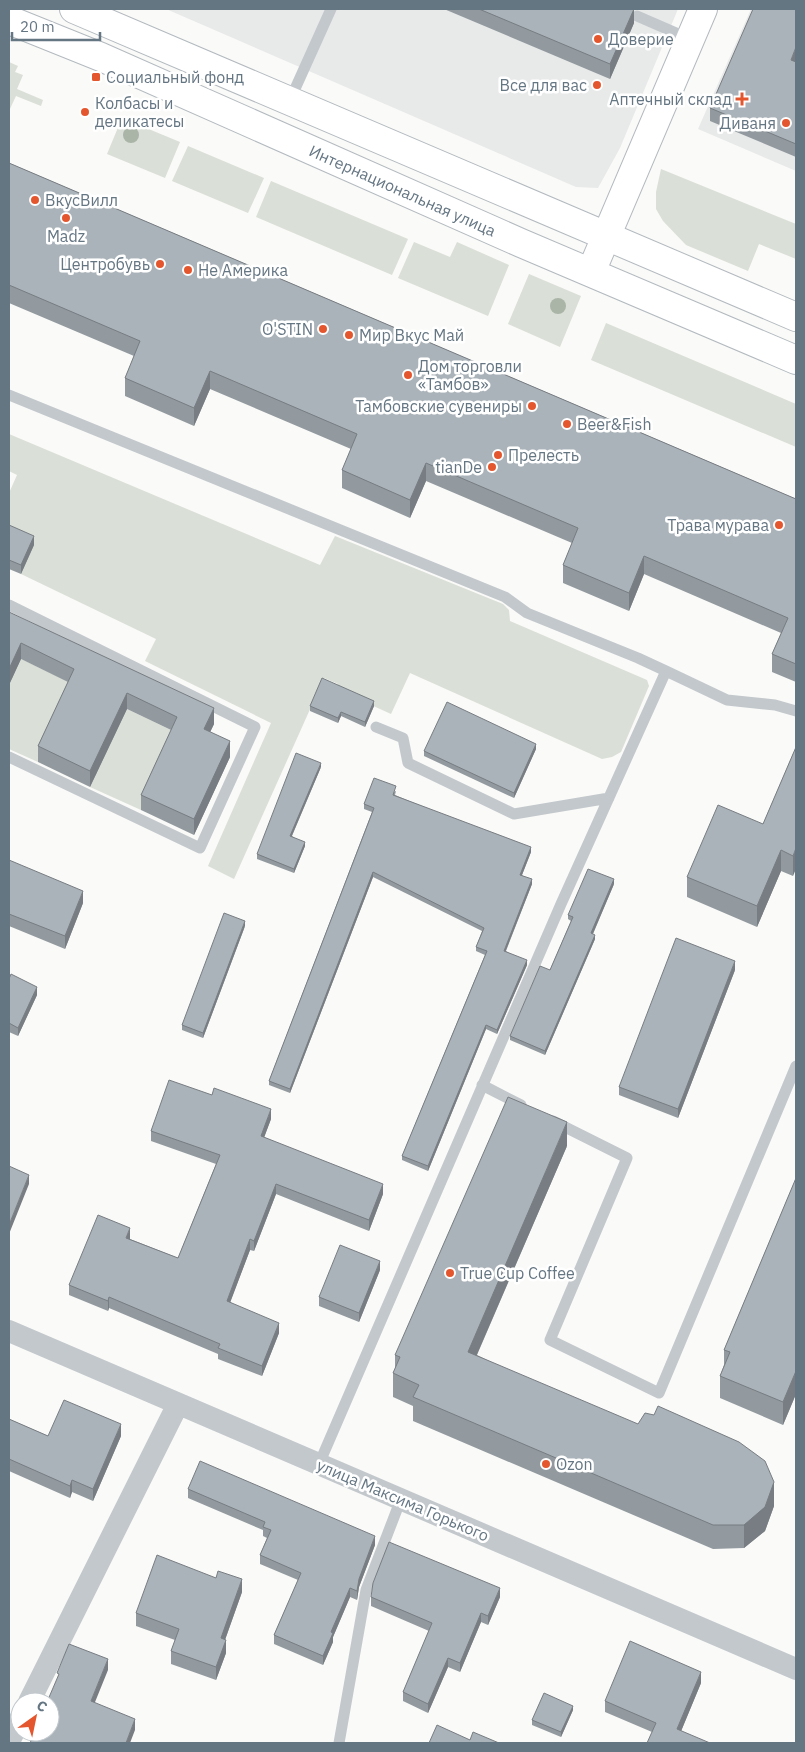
<svg xmlns="http://www.w3.org/2000/svg" width="805" height="1752" font-family="'IBM Plex Sans',sans-serif">
  <style>
    .built { fill: #e8e9e9 }
    .green { fill: #dadfd7 }
    .lines { fill: none; stroke-linecap: round; stroke-linejoin: round }
    .secondary-casing { stroke: #b3babf; stroke-width: 30 }
    .lane { stroke: #c3c8cc; stroke-width: 11 }
    .street { stroke: #c3c8cc; stroke-width: 22 }
    .secondary { stroke: #fff; stroke-width: 28 }
    .tree { fill: #aab4a7 }
    .wall { fill: #929a9f }
    .shaded-wall { fill: #777d82 }
    .building { fill: #aab3b9; stroke: #777d82 }
    .poi-dot { fill: #e4572e; stroke: #fff; stroke-width: 2 }
    .labels { text-anchor: middle; dominant-baseline: central; stroke-width: 5; stroke-linejoin: round; paint-order: stroke }
    .poi-label { font-size: 16px; fill: #657683; stroke: #fff; text-anchor: start }
    .street-label { font-size: 16px; fill: #657683; stroke: #fff }
  </style>
  <rect width="100%" height="100%" fill="#fafaf8"/>
  <path class="built" d="M 166,9 L 678,9 L 620,148 L 598,188 L 576,187 Z
    M 751,9 L 796,9 L 796,171 L 698,129 Z"/>
  <path class="green" d="M 9,62 L 18,66 L 15,72 L 23,75 L 17,89 L 43,100 L 41,106 L 16,96 L 9,111 Z
    M 122,118 L 180,142 L 165,178 L 107,154 Z
    M 188,146 L 264,178 L 248,213 L 172,181 Z
    M 661,169 L 796,224 L 796,259 L 759,244 L 748,271 L 686,245 L 663,221 L 656,209 L 656,192 Z
    M 271,181 L 408,239 L 392,275 L 256,217 Z
    M 414,242 L 450,257 L 457,242 L 509,265 L 488,316 L 398,278 Z
    M 529,274 L 581,296 L 560,347 L 508,324 Z
    M 606,323 L 796,404 L 796,447 L 591,360 Z
    M 9,434 L 320,565 L 335,536 L 503,604 L 509,610 L 510,621 L 647,680 L 649,686 L 621,752 L 612,757 L 602,759 L 410,673 L 391,714 L 336,689 L 338,684 L 324,678 L 234,879 L 208,866 L 271,723 L 145,661 L 156,639 L 21,574 L 34,545 L 9,534 L 9,493 L 17,475 L 9,471 Z
    M 21,659 L 74,684 L 38,762 L 9,749 L 9,685 Z
    M 127,709 L 177,733 L 141,810 L 90,787 Z"/>
  <g class="lines">
    <g class="secondary-casing">
      <g id="secondary">
        <path d="M 74,9 L 796,317"/>
        <path id="s1" d="M 9,20 L 101,57 L 521,243 L 796,360"/>
        <path d="M 591,272 L 703,9"/>
      </g>
    </g>
    <path class="lane" d="M 637,16 L 690,39
      M 290,100 L 331,9
      M 9,395 L 505,597 L 527,613 L 638,658 L 666,671
      M 9,605 L 255,727 L 200,848 L 9,757
      M 376,727 L 403,738 L 408,763 L 514,814 L 609,798
      M 482,1085 L 521,1105
      M 553,1121 L 627,1158 L 550,1340 L 659,1393 L 796,1066
      M 319,1464 L 561,904 L 666,671 L 727,700 L 775,705 L 796,711
      M 339,1743 L 366,1590 L 401,1499"/>
    <path class="street" d="M 9,1331 L 796,1669
      M 29,1702 L 178,1404
      M 9,1742 L 20,1719"/>
    <use href="#secondary" class="secondary"/>
  </g>
  <g class="tree">
    <circle cx="131" cy="135" r="8"/>
    <circle cx="558" cy="306" r="8"/>
  </g>
  <path class="wall" d="M 444,9 L 640,9 L 634,10 L 634,23 L 610,79 Z
    M 795,61 L 796,62 L 796,157 L 710,121 L 710,108 Z
    M 9,163 L 796,499 L 796,682 L 772,672 L 772,654 L 781,633 L 644,574 L 629,611 L 563,583 L 563,565 L 572,543 L 426,481 L 410,518 L 342,488 L 342,470 L 351,449 L 210,389 L 194,426 L 125,396 L 125,378 L 134,356 L 9,303 Z
    M 9,525 L 34,545 L 21,574 L 9,569 Z
    M 9,612 L 214,724 L 210,732 L 230,757 L 194,835 L 141,810 L 141,795 L 171,730 L 127,709 L 90,787 L 38,762 L 38,746 L 68,682 L 21,659 L 9,685 Z
    M 310,706 L 374,706 L 365,727 L 341,716 L 338,723 L 310,711 Z
    M 796,747 L 793,876 L 781,871 L 757,927 L 687,897 L 687,877 L 763,824 Z
    M 536,749 L 514,798 L 424,756 L 424,751 Z
    M 321,767 L 292,836 L 305,846 L 294,873 L 257,859 L 257,854 Z
    M 396,791 L 395,795 L 531,852 L 522,875 L 532,884 L 506,951 L 527,965 L 497,1034 L 486,1029 L 428,1171 L 402,1160 L 402,1156 L 485,955 L 476,951 L 476,947 L 482,931 L 373,877 L 290,1093 L 269,1085 L 269,1081 L 372,812 L 364,809 L 364,804 Z
    M 9,860 L 83,903 L 65,949 L 9,926 Z
    M 614,884 L 593,934 L 595,939 L 545,1055 L 510,1040 L 510,1036 L 550,970 L 571,921 L 568,919 L 568,915 Z
    M 245,926 L 203,1038 L 182,1030 L 182,1025 Z
    M 735,970 L 678,1118 L 619,1095 L 619,1087 Z
    M 9,979 L 37,995 L 18,1036 L 9,1032 Z
    M 212,1095 L 271,1119 L 264,1137 L 383,1194 L 369,1231 L 276,1194 L 254,1251 L 250,1250 L 230,1302 L 279,1333 L 262,1376 L 218,1359 L 218,1354 L 109,1308 L 108,1311 L 69,1295 L 69,1285 L 130,1239 L 178,1258 L 216,1164 L 151,1141 L 151,1131 Z
    M 567,1146 L 477,1355 L 774,1506 L 765,1531 L 744,1548 L 713,1549 L 413,1421 L 413,1406 L 393,1397 L 393,1373 L 395,1369 L 395,1355 Z
    M 796,1178 L 796,1394 L 783,1425 L 720,1398 L 720,1376 L 724,1365 L 724,1350 Z
    M 380,1270 L 359,1322 L 319,1306 L 319,1297 Z
    M 9,1419 L 48,1436 L 121,1436 L 93,1501 L 72,1492 L 70,1498 L 9,1471 Z
    M 188,1489 L 375,1545 L 359,1587 L 357,1600 L 350,1597 L 333,1637 L 333,1642 L 323,1665 L 274,1644 L 274,1635 L 298,1580 L 260,1564 L 260,1555 L 267,1538 L 263,1536 L 263,1530 L 188,1498 Z
    M 216,1578 L 242,1592 L 225,1640 L 226,1653 L 216,1680 L 171,1664 L 171,1651 L 175,1640 L 136,1626 L 136,1613 Z
    M 371,1597 L 500,1597 L 488,1625 L 481,1622 L 460,1672 L 448,1667 L 428,1713 L 403,1701 L 403,1692 L 429,1631 L 371,1606 Z
    M 701,1683 L 681,1731 L 652,1732 L 605,1712 L 605,1701 Z
    M 573,1710 L 561,1737 L 532,1725 L 532,1720 Z"/>
  <path class="shaded-wall" d="M 634,9 L 634,23 L 610,79 L 610,64 Z
    M 796,47 L 796,60 L 791,72 L 791,60 Z
    M 210,371 L 210,389 L 194,426 L 194,408 Z
    M 426,463 L 426,481 L 410,518 L 410,500 Z
    M 34,536 L 34,545 L 21,574 L 21,565 Z
    M 644,556 L 644,574 L 629,611 L 629,593 Z
    M 21,643 L 21,659 L 9,685 L 9,669 Z
    M 127,693 L 127,709 L 90,787 L 90,771 Z
    M 374,701 L 374,706 L 365,727 L 365,722 Z
    M 214,708 L 214,724 L 204,745 L 204,729 Z
    M 341,712 L 341,716 L 338,723 L 338,718 Z
    M 230,741 L 230,757 L 194,835 L 194,819 Z
    M 536,744 L 536,749 L 514,798 L 514,793 Z
    M 321,763 L 321,767 L 290,840 L 290,836 Z
    M 305,842 L 305,846 L 294,873 L 294,869 Z
    M 531,847 L 531,852 L 520,880 L 520,875 Z
    M 796,848 L 796,869 L 793,876 L 793,856 Z
    M 781,850 L 781,871 L 757,927 L 757,906 Z
    M 373,872 L 373,877 L 290,1093 L 290,1089 Z
    M 532,879 L 532,884 L 504,955 L 504,951 Z
    M 614,879 L 614,884 L 591,938 L 591,933 Z
    M 83,891 L 83,903 L 65,949 L 65,936 Z
    M 245,921 L 245,926 L 203,1038 L 203,1033 Z
    M 595,935 L 595,939 L 545,1055 L 545,1051 Z
    M 527,960 L 527,965 L 497,1034 L 497,1030 Z
    M 735,961 L 735,970 L 678,1118 L 678,1109 Z
    M 37,987 L 37,995 L 18,1036 L 18,1028 Z
    M 486,1025 L 486,1029 L 428,1171 L 428,1166 Z
    M 271,1109 L 271,1119 L 261,1146 L 261,1136 Z
    M 567,1122 L 567,1146 L 468,1375 L 468,1352 Z
    M 29,1175 L 29,1184 L 9,1234 L 9,1225 Z
    M 276,1184 L 276,1194 L 254,1251 L 254,1241 Z
    M 383,1184 L 383,1194 L 369,1231 L 369,1220 Z
    M 130,1228 L 130,1239 L 126,1248 L 126,1238 Z
    M 250,1239 L 250,1250 L 227,1311 L 227,1301 Z
    M 380,1261 L 380,1270 L 359,1322 L 359,1313 Z
    M 109,1297 L 109,1308 L 108,1311 L 108,1301 Z
    M 279,1323 L 279,1333 L 262,1376 L 262,1366 Z
    M 796,1371 L 796,1394 L 783,1425 L 783,1402 Z
    M 121,1424 L 121,1436 L 93,1501 L 93,1489 Z
    M 72,1480 L 72,1492 L 70,1498 L 70,1486 Z
    M 774,1482 L 774,1506 L 765,1531 L 744,1548 L 744,1525 Z
    M 375,1536 L 375,1545 L 359,1587 L 357,1600 L 357,1591 L 359,1579 Z
    M 242,1579 L 242,1592 L 221,1651 L 221,1638 Z
    M 350,1588 L 350,1597 L 333,1637 L 333,1642 L 323,1665 L 323,1656 L 331,1632 Z
    M 500,1588 L 500,1597 L 488,1625 L 488,1616 Z
    M 481,1613 L 481,1622 L 460,1672 L 460,1663 Z
    M 226,1640 L 226,1653 L 216,1680 L 216,1667 Z
    M 448,1658 L 448,1667 L 428,1713 L 428,1704 Z
    M 108,1659 L 108,1670 L 91,1712 L 91,1701 Z
    M 701,1672 L 701,1683 L 677,1741 L 677,1729 Z
    M 573,1706 L 573,1710 L 561,1737 L 561,1732 Z
    M 135,1719 L 135,1730 L 130,1743 L 126,1743 Z"/>
  <path class="building" d="M 479,9 L 634,9 L 610,64 Z
    M 753,9 L 796,9 L 796,47 L 791,60 L 796,62 L 796,144 L 710,108 Z
    M 9,163 L 796,499 L 796,664 L 772,654 L 788,618 L 644,556 L 629,593 L 563,565 L 578,528 L 426,463 L 410,500 L 342,470 L 357,434 L 210,371 L 194,408 L 125,378 L 140,341 L 9,285 Z
    M 9,525 L 34,536 L 21,565 L 9,560 Z
    M 9,612 L 214,708 L 204,729 L 230,741 L 194,819 L 141,795 L 177,717 L 127,693 L 90,771 L 38,746 L 74,669 L 21,643 L 9,669 Z
    M 322,678 L 374,701 L 365,722 L 341,712 L 338,718 L 310,706 Z
    M 447,702 L 536,744 L 514,793 L 424,751 Z
    M 796,747 L 796,848 L 793,856 L 781,850 L 757,906 L 687,877 L 718,805 L 763,824 Z
    M 296,753 L 321,763 L 290,836 L 305,842 L 294,869 L 257,854 Z
    M 374,778 L 396,786 L 393,795 L 531,847 L 520,875 L 532,879 L 504,951 L 527,960 L 497,1030 L 486,1025 L 428,1166 L 402,1156 L 487,951 L 476,947 L 484,928 L 373,872 L 290,1089 L 269,1081 L 374,808 L 364,804 Z
    M 9,860 L 83,891 L 65,936 L 9,914 Z
    M 588,869 L 614,879 L 591,933 L 595,935 L 545,1051 L 510,1036 L 540,966 L 550,970 L 573,917 L 568,915 Z
    M 224,913 L 245,921 L 203,1033 L 182,1025 Z
    M 676,938 L 735,961 L 678,1109 L 619,1087 Z
    M 11,974 L 37,987 L 18,1028 L 9,1023 L 9,979 Z
    M 169,1080 L 212,1095 L 214,1088 L 271,1109 L 261,1136 L 383,1184 L 369,1220 L 276,1184 L 254,1241 L 250,1239 L 227,1301 L 279,1323 L 262,1366 L 218,1348 L 220,1344 L 109,1297 L 108,1301 L 69,1285 L 98,1215 L 130,1228 L 126,1238 L 178,1258 L 220,1155 L 151,1131 Z
    M 508,1097 L 567,1122 L 468,1352 L 638,1424 L 645,1413 L 654,1415 L 658,1406 L 739,1442 L 765,1461 L 774,1482 L 765,1507 L 744,1525 L 713,1525 L 413,1397 L 419,1385 L 393,1373 L 400,1357 L 395,1355 Z
    M 9,1166 L 29,1175 L 9,1225 Z
    M 796,1178 L 796,1371 L 783,1402 L 720,1376 L 730,1352 L 724,1350 Z
    M 340,1245 L 380,1261 L 359,1313 L 319,1297 Z
    M 64,1400 L 121,1424 L 93,1489 L 72,1480 L 70,1486 L 9,1459 L 9,1419 L 48,1436 Z
    M 200,1461 L 375,1536 L 359,1579 L 357,1591 L 350,1588 L 331,1632 L 333,1633 L 323,1656 L 274,1635 L 301,1573 L 260,1555 L 271,1530 L 263,1527 L 265,1522 L 188,1489 Z
    M 389,1542 L 500,1588 L 488,1616 L 481,1613 L 460,1663 L 448,1658 L 428,1704 L 403,1692 L 432,1623 L 371,1597 L 373,1583 Z
    M 157,1555 L 216,1578 L 218,1571 L 242,1579 L 221,1638 L 226,1640 L 216,1667 L 171,1651 L 179,1629 L 136,1613 Z
    M 630,1641 L 701,1672 L 677,1729 L 710,1743 L 647,1743 L 656,1723 L 605,1701 Z
    M 69,1644 L 108,1659 L 91,1701 L 135,1719 L 126,1743 L 30,1743 L 35,1732 L 50,1732 L 50,1702 L 47,1702 L 59,1674 L 57,1673 Z
    M 544,1693 L 573,1706 L 561,1732 L 532,1720 Z
    M 437,1725 L 470,1740 L 473,1732 L 499,1743 L 429,1743 Z"/>
  <g class="poi-dot">
    <circle cx="598" cy="39" r="5"/>
    <rect x="91" y="72" width="10" height="10" rx="2.5"/>
    <circle cx="597" cy="85" r="5"/>
    <path d="M739.5 91.5h5v5h5v5h-5v5h-5v-5h-5v-5h5z"/>
    <circle cx="85" cy="112" r="5"/>
    <circle cx="786" cy="123" r="5"/>
    <circle cx="35" cy="200" r="5"/>
    <circle cx="66" cy="218" r="5"/>
    <circle cx="160" cy="264" r="5"/>
    <circle cx="188" cy="270" r="5"/>
    <circle cx="323" cy="329" r="5"/>
    <circle cx="349" cy="335" r="5"/>
    <circle cx="408" cy="375" r="5"/>
    <circle cx="532" cy="406" r="5"/>
    <circle cx="567" cy="424" r="5"/>
    <circle cx="498" cy="455" r="5"/>
    <circle cx="492" cy="467" r="5"/>
    <circle cx="779" cy="525" r="5"/>
    <circle cx="450" cy="1273" r="5"/>
    <circle cx="546" cy="1464" r="5"/>
  </g>
  <g class="labels">
    <g class="poi-label">
      <text x="608" y="39">Доверие</text>
      <text x="106" y="77">Социальный фонд</text>
      <text x="587" y="85" text-anchor="end">Все для вас</text>
      <text x="732" y="99" text-anchor="end">Аптечный склад</text>
      <text x="95" y="103">Колбасы и<tspan x="95" dy="18">деликатесы</tspan></text>
      <text x="776" y="123" text-anchor="end">Диваня</text>
      <text x="45" y="200">ВкусВилл</text>
      <text x="66" y="236" text-anchor="middle">Madz</text>
      <text x="150" y="264" text-anchor="end">Центробувь</text>
      <text x="198" y="270">Не Америка</text>
      <text x="313" y="329" text-anchor="end">O'STIN</text>
      <text x="359" y="335">Мир Вкус Май</text>
      <text x="418" y="366">Дом торговли<tspan x="418" dy="18">«Тамбов»</tspan></text>
      <text x="522" y="406" text-anchor="end">Тамбовские сувениры</text>
      <text x="577" y="424">Beer&amp;Fish</text>
      <text x="508" y="455">Прелесть</text>
      <text x="482" y="467" text-anchor="end">tianDe</text>
      <text x="769" y="525" text-anchor="end">Трава мурава</text>
      <text x="460" y="1273">True Cup Coffee</text>
      <text x="556" y="1464">Ozon</text>
    </g>
    <g class="street-label">
      <text stroke="none"><textPath href="#s1" startOffset="429">Интернациональная улица</textPath></text>
      <text transform="translate(403 1500) rotate(23)">улица Максима Горького</text>
    </g>
  </g>
  <rect width="805" height="1752" fill="none" stroke="#657683" stroke-width="20"/>
  <g transform="translate(35 1717) rotate(33)"><circle r="24" fill="#ffffff" stroke="#c1c8cd"/>
  <path d="M0-4L9 19L0 12L-9 19Z" fill="#e4572e"/>
  <text y="-8" font-size="14" font-weight="bold" text-anchor="middle" fill="#657683">С</text>
  </g>
  <path d="M12 32v8h88v-8" fill="none" stroke="#657683" stroke-width="2.5"/>
  <text x="20" y="32" font-size="15" fill="#657683" stroke="#ffffff" stroke-width="4" paint-order="stroke">20 m</text>
</svg>
